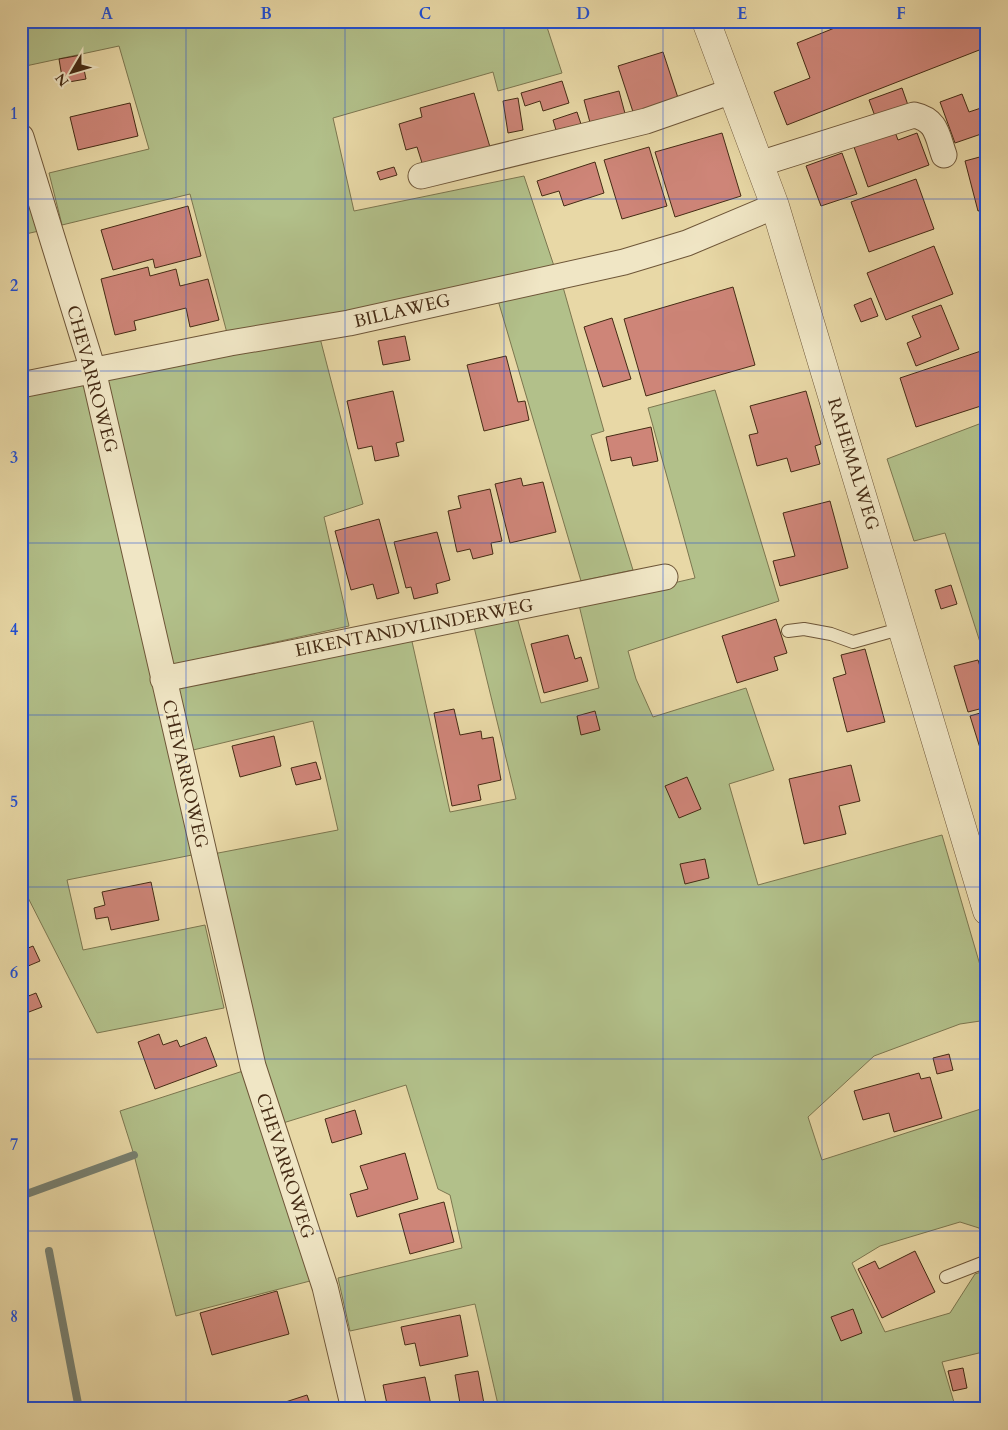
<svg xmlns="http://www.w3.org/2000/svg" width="1008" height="1430" font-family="Cardo,serif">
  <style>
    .green { fill: #b2c08a; stroke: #7c764f }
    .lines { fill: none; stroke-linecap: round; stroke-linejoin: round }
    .stream { stroke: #778071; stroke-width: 8 }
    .building { fill: #ce8578; stroke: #452b14 }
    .service-casing { stroke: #6e5638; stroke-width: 14 }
    .minor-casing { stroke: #6e5638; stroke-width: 27 }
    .tertiary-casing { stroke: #6e5638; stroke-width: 29 }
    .service { stroke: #f0e6c5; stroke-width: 12 }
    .minor { stroke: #f0e6c5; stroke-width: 25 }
    .tertiary { stroke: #f0e6c5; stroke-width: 28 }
    .grid { fill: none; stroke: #1d4ed8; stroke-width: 1; stroke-opacity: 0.55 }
    .labels { text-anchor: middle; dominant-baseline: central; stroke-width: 5; stroke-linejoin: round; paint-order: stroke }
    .street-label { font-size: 18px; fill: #452b14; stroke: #f0e6c5 }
    .neatline { fill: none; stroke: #1d4ed8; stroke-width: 2 }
    .grid-label { font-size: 16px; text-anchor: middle; font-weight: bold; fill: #1d4ed8 }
  </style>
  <rect width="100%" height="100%" fill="#e8d8a6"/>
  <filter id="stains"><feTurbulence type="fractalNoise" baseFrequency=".004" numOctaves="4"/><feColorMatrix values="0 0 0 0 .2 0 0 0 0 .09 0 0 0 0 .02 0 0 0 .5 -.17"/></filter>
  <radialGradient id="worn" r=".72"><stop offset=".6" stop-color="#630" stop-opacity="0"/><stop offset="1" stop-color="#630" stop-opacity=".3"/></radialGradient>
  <path class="green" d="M 21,21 L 545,21 L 562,73 L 498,91 L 493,72 L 333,118 L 354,211 L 524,176 L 554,266 L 329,316 L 227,333 L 190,194 L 62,225 L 49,173 L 149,149 L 119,46 L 21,67 Z
    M 21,186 L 39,231 L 21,235 Z
    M 563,287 L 604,431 L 591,435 L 633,570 L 581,581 L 497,297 Z
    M 320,338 L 363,504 L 324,517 L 349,626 L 171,665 L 103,376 Z
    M 84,384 L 192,855 L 67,880 L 83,950 L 205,925 L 224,1008 L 97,1033 L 21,884 L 21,397 Z
    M 715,390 L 779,601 L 628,651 L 636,679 L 653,717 L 746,688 L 774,770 L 729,784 L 758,885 L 942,835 L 987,989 L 987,1020 L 960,1024 L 874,1056 L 808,1117 L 822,1160 L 987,1107 L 987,1246 L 979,1228 L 960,1222 L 880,1246 L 852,1263 L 885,1332 L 950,1313 L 975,1274 L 987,1270 L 987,1351 L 942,1362 L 956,1409 L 499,1409 L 475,1304 L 350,1331 L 338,1278 L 462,1248 L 450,1195 L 438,1189 L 406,1085 L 283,1123 L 262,1060 L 213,854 L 338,830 L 313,721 L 189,751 L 172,685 L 411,637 L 450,812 L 516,799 L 474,627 L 517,617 L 541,703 L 599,688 L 579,605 L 695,578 L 648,408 Z
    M 987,421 L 987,664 L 945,533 L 914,541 L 887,459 Z
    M 243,1071 L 310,1281 L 176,1316 L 134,1155 L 120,1111 Z"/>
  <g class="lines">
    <path class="stream" d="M 21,1196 L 134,1155
      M 49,1251 L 79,1409"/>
  </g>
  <path class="building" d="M 852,21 L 987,21 L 987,47 L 787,125 L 774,92 L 810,78 L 797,43 Z
    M 663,52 L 681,107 L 636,121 L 618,66 Z
    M 81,55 L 86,79 L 63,83 L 59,59 Z
    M 562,81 L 569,103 L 543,111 L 540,101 L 525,106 L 521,93 Z
    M 902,88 L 909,108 L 876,119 L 869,100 Z
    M 619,91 L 627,121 L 592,130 L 584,100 Z
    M 474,93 L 490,147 L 423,166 L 417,147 L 406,150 L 399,124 L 422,117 L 420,108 Z
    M 962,94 L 969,112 L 987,106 L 987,132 L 955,143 L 940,102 Z
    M 518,98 L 523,130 L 508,133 L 503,101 Z
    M 130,103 L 138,136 L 78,150 L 70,117 Z
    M 577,112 L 584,133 L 559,140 L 553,120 Z
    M 895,132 L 898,140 L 917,133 L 929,165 L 868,187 L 854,147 Z
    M 722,133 L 741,196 L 675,217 L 655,152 Z
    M 649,147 L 667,206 L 622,219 L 604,160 Z
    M 842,153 L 857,194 L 821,206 L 806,166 Z
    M 987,155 L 987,209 L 978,211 L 965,161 Z
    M 595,162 L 604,193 L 564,206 L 559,191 L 542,196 L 537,181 Z
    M 394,167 L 397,175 L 380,180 L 377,172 Z
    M 916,179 L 934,229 L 869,252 L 851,202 Z
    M 188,206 L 201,256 L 155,268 L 153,259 L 113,270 L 101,230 Z
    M 934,246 L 953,294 L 886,320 L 867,273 Z
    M 148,267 L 150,276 L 176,269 L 180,286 L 208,279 L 219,320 L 190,327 L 186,308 L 134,321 L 136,330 L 115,335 L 101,279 Z
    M 733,287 L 755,365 L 646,396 L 624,319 Z
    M 871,298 L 878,316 L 861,322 L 854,305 Z
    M 941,305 L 959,349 L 916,366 L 907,343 L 921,337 L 912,316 Z
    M 612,318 L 631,379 L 603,387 L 584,327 Z
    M 405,336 L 410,360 L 383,365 L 378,341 Z
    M 987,349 L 987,404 L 916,427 L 900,378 Z
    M 506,356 L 518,402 L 525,401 L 529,420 L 484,431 L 467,365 Z
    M 393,391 L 404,441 L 396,443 L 399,456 L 375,461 L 372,446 L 358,449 L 347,401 Z
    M 806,391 L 821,444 L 815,446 L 820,464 L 791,472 L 787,458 L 757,466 L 749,435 L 758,433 L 750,406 Z
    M 651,427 L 658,461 L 633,466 L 631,457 L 611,461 L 606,437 Z
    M 521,478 L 523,486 L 543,482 L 556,532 L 510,543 L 495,484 Z
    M 490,489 L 502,541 L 491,543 L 493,554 L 473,559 L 470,549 L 457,552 L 448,511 L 461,508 L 458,496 Z
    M 830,501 L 848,568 L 780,586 L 773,561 L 795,556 L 783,513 Z
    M 379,519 L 399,593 L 377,599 L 373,584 L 351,590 L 335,531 Z
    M 437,532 L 450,580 L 436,584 L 438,593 L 414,599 L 411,587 L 406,588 L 394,542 Z
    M 951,585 L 957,604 L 941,609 L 935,590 Z
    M 776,619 L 787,653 L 774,657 L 778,670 L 737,683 L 722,636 Z
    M 568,635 L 575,659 L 581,657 L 588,681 L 544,693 L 531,644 Z
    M 865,649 L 885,722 L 847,732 L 833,678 L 846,674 L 841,655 Z
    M 978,660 L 987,689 L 987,707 L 968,712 L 954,666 Z
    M 454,709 L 460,735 L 481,731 L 482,739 L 493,737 L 501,780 L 478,785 L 481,800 L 452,806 L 434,713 Z
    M 595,711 L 600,730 L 581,735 L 577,716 Z
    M 987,711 L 987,763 L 985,764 L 970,716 Z
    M 274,736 L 281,766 L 240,777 L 232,746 Z
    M 316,762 L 321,779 L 296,785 L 291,768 Z
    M 851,765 L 860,801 L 839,806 L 846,834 L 804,844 L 789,779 Z
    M 687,777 L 701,809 L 679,818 L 665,786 Z
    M 705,859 L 709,878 L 685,884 L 680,864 Z
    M 151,882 L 159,920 L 111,930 L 108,917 L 96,919 L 94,908 L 105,905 L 102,892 Z
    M 33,946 L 40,961 L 21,969 L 21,951 Z
    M 36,993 L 42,1007 L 21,1015 L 21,999 Z
    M 159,1034 L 163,1045 L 177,1040 L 180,1047 L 206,1037 L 217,1066 L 155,1089 L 138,1042 Z
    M 949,1054 L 953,1070 L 937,1074 L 933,1058 Z
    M 919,1073 L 921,1079 L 930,1077 L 942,1118 L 894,1132 L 889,1113 L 863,1120 L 854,1091 Z
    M 355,1110 L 362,1134 L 332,1143 L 325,1119 Z
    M 405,1153 L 418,1199 L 357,1217 L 350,1194 L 368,1189 L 360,1166 Z
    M 444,1202 L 454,1242 L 410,1254 L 399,1214 Z
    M 915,1251 L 935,1292 L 882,1318 L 858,1269 L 875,1261 L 879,1269 Z
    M 277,1291 L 289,1334 L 212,1355 L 200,1313 Z
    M 853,1309 L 862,1333 L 841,1341 L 831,1317 Z
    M 460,1315 L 468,1356 L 420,1366 L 415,1343 L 405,1345 L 401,1327 Z
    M 963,1368 L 967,1388 L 953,1391 L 948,1371 Z
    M 478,1371 L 485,1409 L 461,1409 L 455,1375 Z
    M 425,1377 L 431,1405 L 413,1409 L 388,1409 L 383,1385 Z
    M 987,1380 L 987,1402 L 985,1403 L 980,1381 Z
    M 307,1395 L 312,1409 L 264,1409 Z"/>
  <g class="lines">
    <g class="service-casing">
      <path id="service" d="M 788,631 L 804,629 L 831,634 L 853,642 L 903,628
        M 946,1277 L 987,1261"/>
    </g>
    <g class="minor-casing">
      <path id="minor" d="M 21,137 L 93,370 L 253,1066 L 325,1287 L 354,1409
        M 759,164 L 914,115 C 937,120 937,135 944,155
        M 421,176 L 646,121 L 732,91
        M 21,385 L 230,343 L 349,323 L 624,262 L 687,243 L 775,206
        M 163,679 L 665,577"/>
    </g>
    <g class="tertiary-casing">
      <path id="tertiary" d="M 706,21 L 775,206 L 987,911"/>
    </g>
    <use href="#service" class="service"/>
    <use href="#minor" class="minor"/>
    <use href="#tertiary" class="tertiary"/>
  </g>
  <path class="grid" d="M 186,21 L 186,1409M 345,21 L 345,1409M 504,21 L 504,1409M 663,21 L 663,1409M 822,21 L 822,1409M 21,199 L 987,199M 21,371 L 987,371M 21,543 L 987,543M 21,715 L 987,715M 21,887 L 987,887M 21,1059 L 987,1059M 21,1231 L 987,1231"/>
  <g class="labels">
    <g class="street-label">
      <text transform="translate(402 311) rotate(-13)">BILLAWEG</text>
      <text transform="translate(92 379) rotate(75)">CHEVARROWEG</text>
      <text transform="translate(853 464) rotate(73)">RAHEMALWEG</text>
      <text transform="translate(414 628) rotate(-11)">EIKENTANDVLINDERWEG</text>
      <text transform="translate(185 774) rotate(77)">CHEVARROWEG</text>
      <text transform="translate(285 1166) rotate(72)">CHEVARROWEG</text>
    </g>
  </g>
  <rect width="1008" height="1430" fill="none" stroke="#e8d8a6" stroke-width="55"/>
  <g transform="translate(72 72) rotate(232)" stroke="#f0e6c5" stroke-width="4" paint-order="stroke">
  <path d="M0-4L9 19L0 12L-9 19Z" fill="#452b14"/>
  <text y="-8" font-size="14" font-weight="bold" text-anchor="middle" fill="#452b14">N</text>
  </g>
  <rect x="28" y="28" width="952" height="1374" class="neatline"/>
  <g class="grid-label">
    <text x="107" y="19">A</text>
    <text x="266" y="19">B</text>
    <text x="425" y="19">C</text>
    <text x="583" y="19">D</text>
    <text x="742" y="19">E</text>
    <text x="901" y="19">F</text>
    <text x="14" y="119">1</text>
    <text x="14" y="291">2</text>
    <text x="14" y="463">3</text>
    <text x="14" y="635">4</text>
    <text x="14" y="807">5</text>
    <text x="14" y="978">6</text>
    <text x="14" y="1150">7</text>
    <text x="14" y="1322">8</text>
  </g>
  <rect width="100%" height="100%" filter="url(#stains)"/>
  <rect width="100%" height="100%" fill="url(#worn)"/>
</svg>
